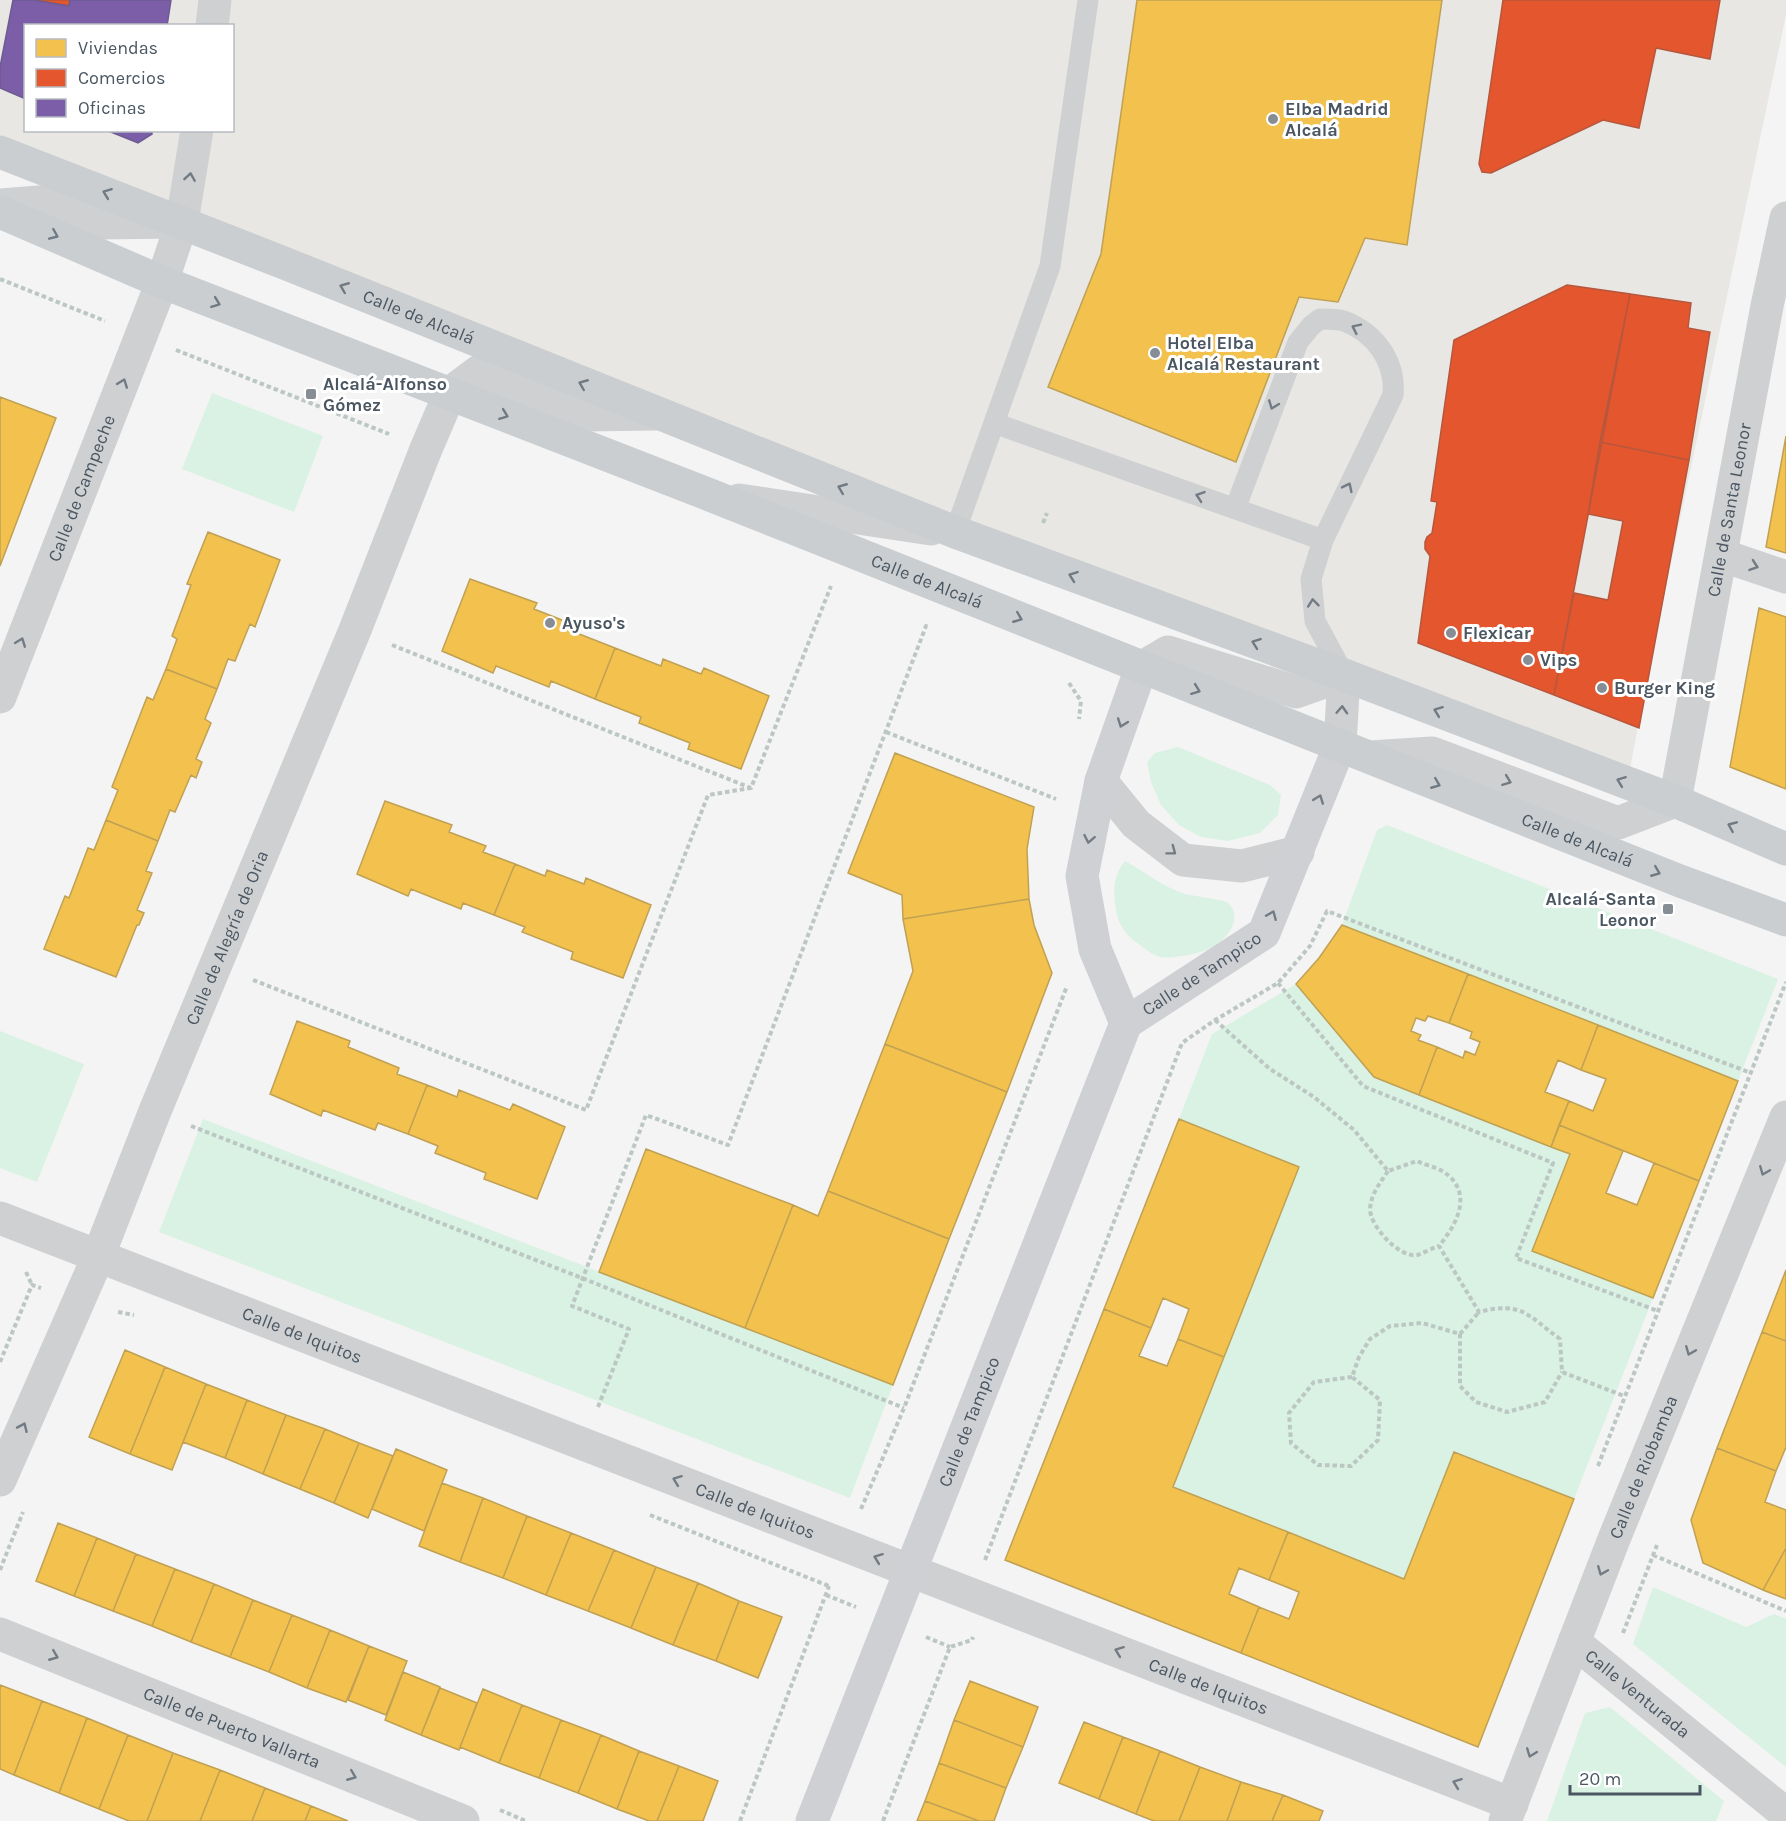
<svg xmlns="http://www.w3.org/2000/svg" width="1786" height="1821" font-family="Karla,sans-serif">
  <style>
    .commercial { fill: #e8e7e3; fill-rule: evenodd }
    .green { fill: #d9f2e3 }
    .homes { fill: #f2c14e; stroke: #c0a154; stroke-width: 1.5 }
    .shops { fill: #e4572e; stroke: #b6573d; stroke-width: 1.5 }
    .offices { fill: #7b5ea7; stroke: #6c5c92; stroke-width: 1.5 }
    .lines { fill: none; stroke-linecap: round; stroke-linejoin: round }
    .path { stroke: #bcc7c4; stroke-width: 4; stroke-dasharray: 4.5 3; stroke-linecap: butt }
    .lane { stroke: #ced0d2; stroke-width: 21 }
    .street { stroke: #ced0d2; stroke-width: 33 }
    .secondary { stroke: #ced0d4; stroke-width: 33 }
    .primary { stroke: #caced1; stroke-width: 33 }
    .oneway { stroke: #727b83 }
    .oneway2 { stroke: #707a83 }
    .oneway3 { stroke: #727b84 }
    .poi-dot { fill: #868d94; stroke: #fff; stroke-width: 2 }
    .labels { text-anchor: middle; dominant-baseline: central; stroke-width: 6; stroke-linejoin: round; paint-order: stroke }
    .poi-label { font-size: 18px; font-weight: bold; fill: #4a5661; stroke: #fff; text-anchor: start }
    .street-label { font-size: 18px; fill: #4a5661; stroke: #fff }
  </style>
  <rect width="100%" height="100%" fill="#f4f4f4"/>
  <path class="commercial" d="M 0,0 L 1786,0 L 1786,15 L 1650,663 L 1629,774 L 0,152 ZM 26,26 L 232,26 L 232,130 L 26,130 Z"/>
  <path class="green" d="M 212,393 L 323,436 L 294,512 L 182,469 Z
    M 1178,747 L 1270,785 L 1281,795 L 1278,815 L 1260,833 L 1228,841 L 1201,837 L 1179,825 L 1161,805 L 1151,782 L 1147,762 L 1155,753 Z
    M 1387,825 L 1778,979 L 1738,1081 L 1342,925 L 1377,830 Z
    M 1125,861 C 1146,872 1161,886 1185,894 C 1193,896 1225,900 1228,903 C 1245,919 1225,942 1209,949 C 1199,954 1170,959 1160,957 C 1153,955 1145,949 1140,945 C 1126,936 1118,925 1116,909 C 1113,892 1113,875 1125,861 Z
    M 1296,984 L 1374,1077 L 1570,1154 L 1532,1251 L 1653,1298 L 1574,1499 L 1454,1452 L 1404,1579 L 1173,1487 L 1299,1168 L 1179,1119 L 1212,1034 Z
    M 0,1031 L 84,1064 L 37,1182 L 0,1168 Z
    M 203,1119 L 893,1385 L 850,1498 L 159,1232 Z
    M 1653,1587 L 1746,1627 L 1774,1614 L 1786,1619 L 1786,1767 L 1633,1644 Z
    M 1610,1707 L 1724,1801 L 1716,1821 L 1547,1821 L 1585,1713 Z"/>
  <path class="homes" d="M 1137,0 L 1442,0 L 1407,245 L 1365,238 L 1338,302 L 1299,297 L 1236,462 L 1048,387 L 1101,254 Z
    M 0,397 L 56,418 L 0,566 Z
    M 1786,436 L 1786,553 L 1766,547 Z
    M 208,532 L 280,560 L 255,627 L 250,624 L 235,661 L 228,659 L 217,689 L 166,669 L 177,639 L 172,636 L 191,585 L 187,584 Z
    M 470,579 L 537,603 L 534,609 L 572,624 L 569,630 L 615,648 L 595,699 L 551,681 L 549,687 L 496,666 L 493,673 L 442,651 Z
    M 1759,608 L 1786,617 L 1786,789 L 1730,767 Z
    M 615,648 L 661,666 L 663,659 L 701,674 L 704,668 L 769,696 L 741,769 L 688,749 L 690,743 L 639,723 L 641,717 L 595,699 Z
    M 166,669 L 217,689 L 205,719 L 211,723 L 196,759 L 202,762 L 196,778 L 191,775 L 175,812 L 170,810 L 158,841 L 106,820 L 118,790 L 112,787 L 147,697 L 153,700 Z
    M 895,753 L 1034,807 L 1027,849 L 1029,899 L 903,919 L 902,895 L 848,873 Z
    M 385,801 L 452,825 L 449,832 L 486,846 L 483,852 L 515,864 L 494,915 L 463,903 L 461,909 L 411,889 L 408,896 L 357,874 Z
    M 106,820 L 158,841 L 146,871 L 152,873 L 137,910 L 144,913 L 139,925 L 137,925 L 116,977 L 44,949 L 65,896 L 69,898 L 88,848 L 94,850 Z
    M 515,864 L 545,876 L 547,870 L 584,884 L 586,878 L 651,905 L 623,978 L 571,959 L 573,952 L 522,932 L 525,927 L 494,915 Z
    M 1029,899 L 1034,925 L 1052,973 L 1007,1092 L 885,1044 L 913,971 L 903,919 Z
    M 1342,925 L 1468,974 L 1449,1023 L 1428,1016 L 1425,1021 L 1416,1018 L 1411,1031 L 1421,1035 L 1418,1040 L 1437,1047 L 1419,1095 L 1374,1077 L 1296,984 L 1319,958 Z
    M 1468,974 L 1598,1025 L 1581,1070 L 1558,1060 L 1545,1092 L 1569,1101 L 1551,1147 L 1419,1095 L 1437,1047 L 1463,1058 L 1465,1051 L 1475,1055 L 1480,1042 L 1470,1038 L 1472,1032 L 1449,1023 Z
    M 297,1021 L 350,1041 L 348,1047 L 399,1068 L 397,1074 L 427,1085 L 408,1134 L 378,1123 L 375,1130 L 323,1110 L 321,1116 L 270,1094 Z
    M 1598,1025 L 1738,1081 L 1699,1181 L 1559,1125 L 1569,1101 L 1593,1111 L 1606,1079 L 1581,1070 Z
    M 885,1044 L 1007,1092 L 949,1239 L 828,1191 Z
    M 427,1085 L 457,1097 L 459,1090 L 510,1110 L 513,1104 L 565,1127 L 537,1199 L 484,1179 L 486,1173 L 435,1153 L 438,1146 L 408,1134 Z
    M 1179,1119 L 1299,1167 L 1224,1357 L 1178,1339 L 1189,1309 L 1163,1298 L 1151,1328 L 1104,1309 Z
    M 1559,1125 L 1623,1151 L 1606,1193 L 1637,1205 L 1654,1163 L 1699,1181 L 1653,1298 L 1532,1251 L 1570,1154 L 1551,1147 Z
    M 646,1149 L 793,1205 L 745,1328 L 599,1272 Z
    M 828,1191 L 949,1239 L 893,1385 L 745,1328 L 793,1205 L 818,1216 Z
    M 1786,1270 L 1786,1341 L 1762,1332 Z
    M 1104,1309 L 1151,1328 L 1139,1356 L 1167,1366 L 1178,1339 L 1224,1357 L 1173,1487 L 1288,1532 L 1269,1580 L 1239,1568 L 1229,1594 L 1259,1607 L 1241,1653 L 1005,1560 Z
    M 1762,1332 L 1786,1341 L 1786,1447 L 1776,1471 L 1717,1448 Z
    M 125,1350 L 165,1367 L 130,1454 L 89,1437 Z
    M 165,1367 L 206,1384 L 172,1470 L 130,1454 Z
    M 206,1384 L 247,1400 L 225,1458 L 183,1442 Z
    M 247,1400 L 286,1415 L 263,1474 L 225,1458 Z
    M 286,1415 L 325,1429 L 300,1489 L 263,1474 Z
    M 325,1429 L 359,1443 L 334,1503 L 300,1489 Z
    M 359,1443 L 393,1456 L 368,1518 L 334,1503 Z
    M 1717,1448 L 1776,1471 L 1765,1502 L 1786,1510 L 1786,1548 L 1763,1590 L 1703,1563 L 1691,1520 Z
    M 396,1449 L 447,1470 L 424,1531 L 372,1509 Z
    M 1454,1452 L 1574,1499 L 1478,1747 L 1241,1653 L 1259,1607 L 1289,1619 L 1299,1592 L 1269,1580 L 1288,1532 L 1404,1579 Z
    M 442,1483 L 483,1498 L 460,1562 L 419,1546 Z
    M 483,1498 L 527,1516 L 503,1578 L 460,1562 Z
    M 527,1516 L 571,1533 L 546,1595 L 503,1578 Z
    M 58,1523 L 97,1538 L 74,1596 L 36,1581 Z
    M 571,1533 L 614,1550 L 588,1611 L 546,1595 Z
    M 97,1538 L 136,1554 L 113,1611 L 74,1596 Z
    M 1786,1548 L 1786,1599 L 1763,1590 Z
    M 614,1550 L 656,1567 L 631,1628 L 588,1611 Z
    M 136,1554 L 175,1569 L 152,1626 L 113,1611 Z
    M 656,1567 L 698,1583 L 673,1645 L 631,1628 Z
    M 175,1569 L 214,1584 L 191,1642 L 152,1626 Z
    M 698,1583 L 739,1601 L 716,1661 L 673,1645 Z
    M 214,1584 L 253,1600 L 230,1657 L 191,1642 Z
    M 253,1600 L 292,1615 L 269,1672 L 230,1657 Z
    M 739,1601 L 782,1617 L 758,1678 L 716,1661 Z
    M 292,1615 L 330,1630 L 307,1688 L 269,1672 Z
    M 330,1630 L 369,1646 L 346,1702 L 307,1688 Z
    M 369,1646 L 407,1661 L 386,1715 L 348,1700 Z
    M 403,1672 L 440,1687 L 421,1735 L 385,1720 Z
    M 970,1681 L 1038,1707 L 1023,1747 L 954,1720 Z
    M 0,1685 L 42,1701 L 14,1775 L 0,1769 Z
    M 440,1688 L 477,1703 L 459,1750 L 421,1735 Z
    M 483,1689 L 522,1705 L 499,1763 L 460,1747 Z
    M 42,1701 L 87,1718 L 59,1793 L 14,1775 Z
    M 522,1705 L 561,1720 L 539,1778 L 499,1763 Z
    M 87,1718 L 128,1735 L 99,1809 L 59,1793 Z
    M 561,1720 L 601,1735 L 578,1793 L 539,1778 Z
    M 954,1720 L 1023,1747 L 1006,1788 L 939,1763 Z
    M 1084,1722 L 1123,1737 L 1099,1799 L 1059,1783 Z
    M 128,1735 L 173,1753 L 147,1821 L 129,1821 L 99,1809 Z
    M 601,1735 L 639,1751 L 617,1809 L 578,1793 Z
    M 1123,1737 L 1160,1751 L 1136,1814 L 1099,1799 Z
    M 639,1751 L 679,1766 L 657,1821 L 649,1821 L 617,1809 Z
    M 1160,1751 L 1200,1767 L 1179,1821 L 1154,1821 L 1136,1814 Z
    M 173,1753 L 220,1770 L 200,1821 L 147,1821 Z
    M 939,1763 L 1006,1788 L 994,1821 L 979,1821 L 925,1801 Z
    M 679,1766 L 718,1781 L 703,1821 L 657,1821 Z
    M 1200,1767 L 1241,1782 L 1227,1821 L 1179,1821 Z
    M 220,1770 L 265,1788 L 252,1821 L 200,1821 Z
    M 1241,1782 L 1283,1795 L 1272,1821 L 1227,1821 Z
    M 265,1788 L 311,1806 L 305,1821 L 252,1821 Z
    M 1283,1795 L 1323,1811 L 1319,1821 L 1272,1821 Z
    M 925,1801 L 979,1821 L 917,1821 Z
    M 311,1806 L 348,1821 L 305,1821 Z"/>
  <path class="shops" d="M 33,0 L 70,0 L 69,6 Z
    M 1503,0 L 1720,0 L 1710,59 L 1656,48 L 1639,128 L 1603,120 L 1491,173 L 1482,172 L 1479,164 Z
    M 1567,285 L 1630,294 L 1554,695 L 1418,643 L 1430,556 L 1425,549 L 1425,542 L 1427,537 L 1432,533 L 1437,502 L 1431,501 L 1454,340 Z
    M 1630,294 L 1691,303 L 1688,328 L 1710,332 L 1689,460 L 1600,442 Z
    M 1600,442 L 1689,460 L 1639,728 L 1554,695 L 1574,593 L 1608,600 L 1623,521 L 1588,514 Z"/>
  <path class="offices" d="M 13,0 L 33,0 L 69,6 L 70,0 L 171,0 L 167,26 L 26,26 L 26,99 L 0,88 L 0,67 Z
    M 106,130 L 152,130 L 152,134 L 138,143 Z"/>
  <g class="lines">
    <path class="path" d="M 0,279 L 105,321
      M 176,350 L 389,434
      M 1043,523 L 1047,513
      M 392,645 L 751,788 L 831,586
      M 1069,683 L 1081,701 L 1079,719
      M 886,732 L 1056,799
      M 253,980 L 586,1110 L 708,795 L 751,788
      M 1278,983 L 1363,1086 L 1553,1163 L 1516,1258 L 1658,1311
      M 1215,1020 L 1270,1069 L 1314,1097 L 1354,1130 L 1388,1171 L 1417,1161 C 1425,1165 1436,1167 1444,1172 C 1474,1193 1457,1224 1439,1246 L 1479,1312 C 1522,1301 1527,1315 1560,1339 L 1562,1372 L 1624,1396
      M 191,1126 L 582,1278 L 904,1408
      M 1388,1171 C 1380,1183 1371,1194 1370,1209 C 1370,1226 1399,1258 1417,1255 C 1424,1253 1432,1248 1439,1246
      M 26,1272 L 32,1285
      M 118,1312 L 134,1315
      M 1460,1334 L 1479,1312
      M 0,1362 L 32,1285 L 41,1288
      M 1352,1377 L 1314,1382 L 1289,1413 L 1291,1443 L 1318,1465 L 1351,1466 L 1378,1440 L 1380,1400 L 1352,1377 L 1359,1357 L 1370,1339 L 1390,1326 L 1422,1323 L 1460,1334 L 1460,1386 L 1476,1402 L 1507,1412 L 1545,1402 L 1562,1372
      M 598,1407 L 629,1329 L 572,1306 L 646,1115 L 728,1145 L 926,626 L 928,627
      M 1598,1466 L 1786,982
      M 861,1509 L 904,1408 L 1067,986
      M 650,1515 L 829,1586
      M 1653,1555 L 1786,1611
      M 985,1560 L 1182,1043 L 1215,1020 L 1278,983 L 1310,946 L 1327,911 L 1751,1073
      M 0,1570 L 23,1512
      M 826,1595 L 856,1607
      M 1623,1633 L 1657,1545
      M 926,1637 L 950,1647
      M 500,1810 L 526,1821
      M 740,1821 L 829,1586
      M 883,1821 L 950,1647 L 972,1640 L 973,1637"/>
    <path class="lane" d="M 994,423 L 1323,540 L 1311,579 L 1315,621 L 1344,675
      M 1235,509 L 1298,342 L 1311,326 L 1320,319 C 1328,319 1337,319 1344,321 C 1375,333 1396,361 1393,395 L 1323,540
      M 955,532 L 1050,266 L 1088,0"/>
    <g class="street">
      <path d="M 212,26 L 215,0"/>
      <path d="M 0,205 L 39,202 L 96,223 L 180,222"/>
      <path d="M 739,500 L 931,529"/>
      <path d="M 1721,555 L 1786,577"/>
      <path d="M 1141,668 L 1168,652 L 1296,692 L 1344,675 L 1340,745"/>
      <path id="s1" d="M 0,697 L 162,282 L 182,222 L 197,130"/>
      <path id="s2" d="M 1370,757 L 1432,753 L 1618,823 L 1675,801 L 1767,306 L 1786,218"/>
      <path d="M 1101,781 L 1136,824 L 1183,860 L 1242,866 L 1298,852"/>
      <path id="s3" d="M 0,1218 L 1512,1804"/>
      <path id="s4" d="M 0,1480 L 98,1257 L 155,1111 L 355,630 L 426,449 L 450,393 L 478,372 L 584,415 L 656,414"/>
      <path id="s5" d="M 0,1634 L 463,1821"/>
      <path id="s6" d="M 1574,1642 L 1786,1814"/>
      <path id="s7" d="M 1505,1821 L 1614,1539 L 1786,1117"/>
    </g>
    <g class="secondary">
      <path d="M 1126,1023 L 1095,949 L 1082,876 L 1101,781 L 1141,668"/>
      <path id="s8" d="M 812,1821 L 1126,1023 L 1264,933 L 1340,745"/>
    </g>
    <g class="primary">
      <path id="s9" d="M 0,152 L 284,263 L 955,532 L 1344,675 L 1675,801 L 1786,849"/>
      <path id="s10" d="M 0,212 L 162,282 L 710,495 L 1680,881 L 1786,920"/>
    </g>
  </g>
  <defs><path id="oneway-chevron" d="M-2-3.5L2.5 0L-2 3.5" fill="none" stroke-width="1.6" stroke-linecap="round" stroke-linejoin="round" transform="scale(1.5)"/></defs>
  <g class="oneway">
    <use href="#oneway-chevron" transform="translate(190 177) rotate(-81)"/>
    <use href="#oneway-chevron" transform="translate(1356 328) rotate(-154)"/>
    <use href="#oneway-chevron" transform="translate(123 383) rotate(-69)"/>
    <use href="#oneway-chevron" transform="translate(1273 405) rotate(111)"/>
    <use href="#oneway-chevron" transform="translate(1348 487) rotate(-64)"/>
    <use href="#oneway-chevron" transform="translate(1200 496) rotate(-161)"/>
    <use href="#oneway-chevron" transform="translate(1754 566) rotate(19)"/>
    <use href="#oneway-chevron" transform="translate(1313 603) rotate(-96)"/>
    <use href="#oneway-chevron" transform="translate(21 642) rotate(-69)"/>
    <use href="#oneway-chevron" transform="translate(1342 710) rotate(-87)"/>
    <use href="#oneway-chevron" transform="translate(1507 781) rotate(21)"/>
    <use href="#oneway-chevron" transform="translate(1172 851) rotate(37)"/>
    <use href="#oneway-chevron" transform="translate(1764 1171) rotate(112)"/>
    <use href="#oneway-chevron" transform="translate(1690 1351) rotate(112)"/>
    <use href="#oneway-chevron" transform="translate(23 1427) rotate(-66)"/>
    <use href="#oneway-chevron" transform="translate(677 1480) rotate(-159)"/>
    <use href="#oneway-chevron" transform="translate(878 1558) rotate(-159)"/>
    <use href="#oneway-chevron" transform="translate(1602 1571) rotate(112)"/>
    <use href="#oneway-chevron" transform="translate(1119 1651) rotate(-159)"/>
    <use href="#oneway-chevron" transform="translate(54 1656) rotate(22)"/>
    <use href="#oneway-chevron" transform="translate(1531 1753) rotate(111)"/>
    <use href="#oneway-chevron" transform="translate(352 1776) rotate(22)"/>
    <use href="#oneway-chevron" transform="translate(1457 1783) rotate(-159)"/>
  </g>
  <g class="oneway2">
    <use href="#oneway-chevron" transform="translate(107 193) rotate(-159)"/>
    <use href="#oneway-chevron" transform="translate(54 235) rotate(23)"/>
    <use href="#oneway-chevron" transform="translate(344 287) rotate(-158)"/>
    <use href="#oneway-chevron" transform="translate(216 303) rotate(21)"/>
    <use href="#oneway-chevron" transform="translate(583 384) rotate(-158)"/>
    <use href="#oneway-chevron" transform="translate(504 415) rotate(21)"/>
    <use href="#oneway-chevron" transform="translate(842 488) rotate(-158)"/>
    <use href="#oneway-chevron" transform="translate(1073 576) rotate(-160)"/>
    <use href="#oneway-chevron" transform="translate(1018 618) rotate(22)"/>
    <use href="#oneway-chevron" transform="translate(1256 643) rotate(-160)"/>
    <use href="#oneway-chevron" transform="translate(1196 690) rotate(21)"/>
    <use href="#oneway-chevron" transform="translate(1438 711) rotate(-159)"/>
    <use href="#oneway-chevron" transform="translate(1621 781) rotate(-159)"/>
    <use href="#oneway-chevron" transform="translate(1436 784) rotate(22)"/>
    <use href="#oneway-chevron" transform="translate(1732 826) rotate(-157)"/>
    <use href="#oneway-chevron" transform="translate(1656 872) rotate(22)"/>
  </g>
  <g class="oneway3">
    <use href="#oneway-chevron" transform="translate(1122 723) rotate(110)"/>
    <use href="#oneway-chevron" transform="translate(1319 799) rotate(-69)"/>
    <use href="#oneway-chevron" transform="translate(1089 839) rotate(101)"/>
    <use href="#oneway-chevron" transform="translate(1272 915) rotate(-67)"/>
  </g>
  <g class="poi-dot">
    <circle cx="1273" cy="119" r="6"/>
    <circle cx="1155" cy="353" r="6"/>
    <rect x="305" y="388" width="12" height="12" rx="3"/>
    <circle cx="550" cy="623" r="6"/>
    <circle cx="1451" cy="633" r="6"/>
    <circle cx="1528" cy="660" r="6"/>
    <circle cx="1602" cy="688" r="6"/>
    <rect x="1662" y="903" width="12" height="12" rx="3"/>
  </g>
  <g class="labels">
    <g class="poi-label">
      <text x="1285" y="109">Elba Madrid<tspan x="1285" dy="21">Alcalá</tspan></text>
      <text x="1167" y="343">Hotel Elba<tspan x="1167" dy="21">Alcalá Restaurant</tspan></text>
      <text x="323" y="384">Alcalá-Alfonso<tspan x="323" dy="21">Gómez</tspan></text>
      <text x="562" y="623">Ayuso's</text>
      <text x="1463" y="633">Flexicar</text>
      <text x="1540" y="660">Vips</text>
      <text x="1614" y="688">Burger King</text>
      <text x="1656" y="899" text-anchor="end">Alcalá-Santa<tspan x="1656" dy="21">Leonor</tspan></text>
    </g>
    <g class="street-label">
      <text stroke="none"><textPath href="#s9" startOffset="450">Calle de Alcalá</textPath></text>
      <text stroke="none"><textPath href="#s1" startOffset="224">Calle de Campeche</textPath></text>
      <text stroke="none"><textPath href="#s2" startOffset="618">Calle de Santa Leonor</textPath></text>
      <text stroke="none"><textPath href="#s10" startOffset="998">Calle de Alcalá</textPath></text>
      <text stroke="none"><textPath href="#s10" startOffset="1698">Calle de Alcalá</textPath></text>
      <text stroke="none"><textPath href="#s4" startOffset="588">Calle de Alegría de Oria</textPath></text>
      <text stroke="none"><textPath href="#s8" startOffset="948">Calle de Tampico</textPath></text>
      <text stroke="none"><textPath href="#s3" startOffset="324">Calle de Iquitos</textPath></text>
      <text stroke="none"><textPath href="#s8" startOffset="429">Calle de Tampico</textPath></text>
      <text stroke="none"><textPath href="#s7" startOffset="380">Calle de Riobamba</textPath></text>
      <text stroke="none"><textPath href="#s3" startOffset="810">Calle de Iquitos</textPath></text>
      <text stroke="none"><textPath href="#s3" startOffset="1296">Calle de Iquitos</textPath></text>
      <text stroke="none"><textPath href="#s6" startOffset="82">Calle Venturada</textPath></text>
      <text stroke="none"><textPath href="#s5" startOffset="250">Calle de Puerto Vallarta</textPath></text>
    </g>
  </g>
  <rect x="24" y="24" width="210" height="108" fill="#ffffff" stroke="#b7bbc0" stroke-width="1.5"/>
  <rect x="36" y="39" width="30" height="18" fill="#f2c14e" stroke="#b7bbc0" stroke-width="1.5"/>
  <text x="78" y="54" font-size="18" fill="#4a5661">Viviendas</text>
  <rect x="36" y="69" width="30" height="18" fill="#e4572e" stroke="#b7bbc0" stroke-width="1.5"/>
  <text x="78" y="84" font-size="18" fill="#4a5661">Comercios</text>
  <rect x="36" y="99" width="30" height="18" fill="#7b5ea7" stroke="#b7bbc0" stroke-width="1.5"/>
  <text x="78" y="114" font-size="18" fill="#4a5661">Oficinas</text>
  <path d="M1570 1785v9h130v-9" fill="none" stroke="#4a5661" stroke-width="3"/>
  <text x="1579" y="1785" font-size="18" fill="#4a5661" stroke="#ffffff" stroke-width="4.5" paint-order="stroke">20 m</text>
</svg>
